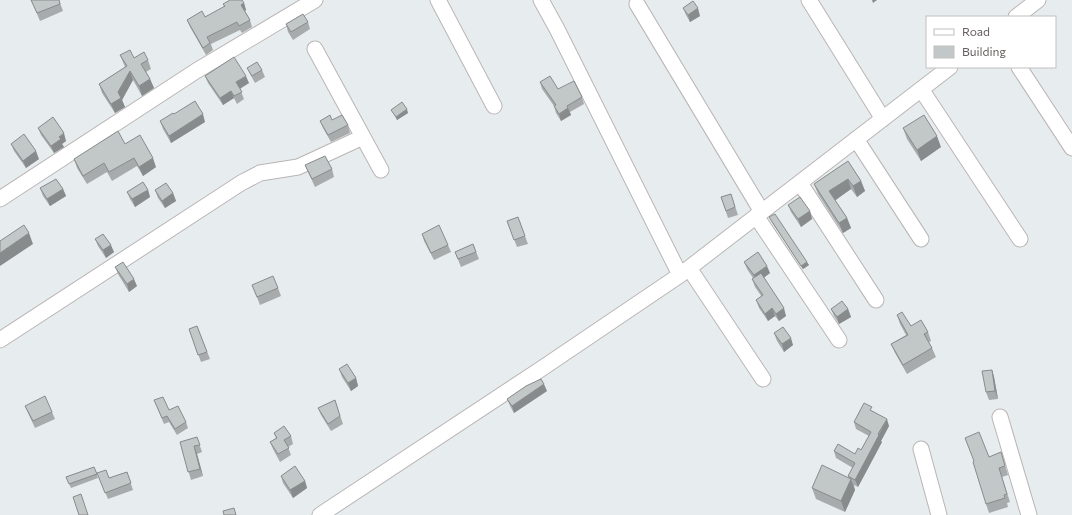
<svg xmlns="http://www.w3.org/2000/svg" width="1072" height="515" font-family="Commissioner,sans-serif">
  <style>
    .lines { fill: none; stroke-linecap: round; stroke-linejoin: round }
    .minor-casing { stroke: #bab5b4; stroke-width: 17 }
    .minor { stroke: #fff; stroke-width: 15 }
    .wall { fill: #a7abac }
    .shaded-wall { fill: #888b8c }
    .building { fill: #c2c7c8; stroke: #888b8c }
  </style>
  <rect width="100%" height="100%" fill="#e7edef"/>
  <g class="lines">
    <g class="minor-casing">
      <path id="minor" d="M 438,0 L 494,106
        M 541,0 L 557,29 L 680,275
        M 809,0 L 883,119
        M 637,4 L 762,212
        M 1016,17 L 1038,0
        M 315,49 L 381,170
        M 1019,67 L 1072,148
        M 921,89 L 1020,239
        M 856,139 L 921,239
        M 800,183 L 876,300
        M 0,199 L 196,71 L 315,0
        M 756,216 L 839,340
        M 689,268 L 763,379
        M 0,340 L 241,183 L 260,173 L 298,167 L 363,137
        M 1000,417 L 1029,515
        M 921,449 L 939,515
        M 320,515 L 541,369 L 680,275 L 950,67"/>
    </g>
    <use href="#minor" class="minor"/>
  </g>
  <path class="wall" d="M 31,0 L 59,0 L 63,11 L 40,21 Z
    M 244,3 L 246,10 L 245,11 L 250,20 L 252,27 L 242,33 L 240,30 L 211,44 L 213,50 L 206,55 L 190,27 L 187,20 L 205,17 L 224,7 L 223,4 Z
    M 683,8 L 700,16 L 690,22 L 686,15 Z
    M 308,22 L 310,29 L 293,40 L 288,32 L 286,24 Z
    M 120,55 L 148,60 L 151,69 L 146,72 L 150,79 L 154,88 L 142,96 L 133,80 L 122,100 L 125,107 L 115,113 L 102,93 L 99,84 L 125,67 Z
    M 247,68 L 262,70 L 265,77 L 255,83 L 250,74 Z
    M 205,76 L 249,83 L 240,89 L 244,99 L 237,104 L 234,98 L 223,105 L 208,83 Z
    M 540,82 L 582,97 L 584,104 L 570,112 L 571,115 L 561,121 L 556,113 L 554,106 L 542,89 Z
    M 391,110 L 408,113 L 397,120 L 393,113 Z
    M 332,120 L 348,125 L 350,133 L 331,142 L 323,128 L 320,121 Z
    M 160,121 L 205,122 L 171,143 L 163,129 Z
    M 38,128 L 66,141 L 62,144 L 64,147 L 54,153 L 41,135 Z
    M 903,128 L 941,147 L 921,161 L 907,139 Z
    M 11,144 L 39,159 L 26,168 L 14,151 Z
    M 125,144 L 156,167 L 143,176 L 137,166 L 112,181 L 107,172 L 87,184 L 77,168 L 74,159 Z
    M 848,161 L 861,181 L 865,191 L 857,197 L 851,189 L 835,200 L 847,218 L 851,228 L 843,233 L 818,194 L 814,184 Z
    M 305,165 L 332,169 L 334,177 L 315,187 L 308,172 Z
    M 40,188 L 63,189 L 66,196 L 50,206 L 43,196 Z
    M 148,190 L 150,197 L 135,207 L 130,199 L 127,192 Z
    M 155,190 L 173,193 L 176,201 L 165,208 L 158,198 Z
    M 731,194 L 738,215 L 728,218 L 721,197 Z
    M 788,205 L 810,211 L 812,219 L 801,227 L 791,212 Z
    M 518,217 L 528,244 L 517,247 L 507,221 Z
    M 769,217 L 809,265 L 803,269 L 771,221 Z
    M 422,234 L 448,245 L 451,252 L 434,260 L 424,241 Z
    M 95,239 L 114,252 L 106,258 L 98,246 Z
    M 473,244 L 479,259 L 461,267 L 455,252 Z
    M 744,262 L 770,273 L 764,277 L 786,316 L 779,321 L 775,316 L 768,321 L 759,308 L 756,300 L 762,297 L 755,287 L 752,279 L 753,278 L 747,269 Z
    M 115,267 L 137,286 L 129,292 L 118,274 Z
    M 252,285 L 278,288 L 281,296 L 260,305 Z
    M 831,309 L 848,309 L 851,317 L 839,324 L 834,316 Z
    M 897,315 L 911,326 L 928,332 L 931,341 L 929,342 L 932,348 L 936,357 L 907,374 L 895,353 L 891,344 L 906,335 L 900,324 Z
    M 197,326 L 210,359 L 201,362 L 189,329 Z
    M 774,333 L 793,345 L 784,352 L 777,341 Z
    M 339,369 L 356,378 L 358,386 L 351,391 L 342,377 Z
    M 992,370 L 994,377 L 998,399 L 989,400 L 986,392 Z
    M 547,391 L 514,413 L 510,406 L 507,399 Z
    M 154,400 L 186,422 L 188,428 L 177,435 L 169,422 L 164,424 Z
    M 335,400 L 343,424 L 331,431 L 321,415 L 318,408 Z
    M 25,406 L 52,412 L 55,419 L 35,428 L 28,413 Z
    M 873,411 L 889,426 L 881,441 L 882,442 L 858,487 L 854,485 L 855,490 L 845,512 L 816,499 L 812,488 L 849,478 L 848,476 L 853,468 L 836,458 L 834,451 L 855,454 L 861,450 L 869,436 L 856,429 L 854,422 Z
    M 274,433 L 291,436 L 293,444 L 288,447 L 291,455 L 280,462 L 273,449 L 270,442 L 276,438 Z
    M 197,437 L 202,452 L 197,454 L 203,476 L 191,480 L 180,442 Z
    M 1001,452 L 1008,475 L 1002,477 L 1010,502 L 1007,503 L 1008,507 L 989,513 L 986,504 L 989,457 Z
    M 94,467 L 98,478 L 71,488 L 66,477 Z
    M 127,472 L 133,490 L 108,499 L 97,473 L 109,478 Z
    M 281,476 L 305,481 L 307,488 L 293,498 L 283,483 Z"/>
  <path class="shaded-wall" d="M 872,0 L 877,0 L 873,3 Z
    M 244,3 L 246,10 L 243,12 L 241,5 Z
    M 698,8 L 700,16 L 690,22 L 688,15 Z
    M 130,71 L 133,80 L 122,100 L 125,107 L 115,113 L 111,104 Z
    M 246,76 L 249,83 L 239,89 L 236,82 Z
    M 150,79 L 154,88 L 142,96 L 139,86 Z
    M 231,91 L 234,98 L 223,105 L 220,98 Z
    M 568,108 L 571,115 L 561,121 L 559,114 Z
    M 407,109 L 408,113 L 397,120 L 396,117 Z
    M 203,114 L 205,122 L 171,143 L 169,136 Z
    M 64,133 L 66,141 L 62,144 L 64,147 L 54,153 L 51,146 L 59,137 Z
    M 937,136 L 941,147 L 921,161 L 917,150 Z
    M 36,151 L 39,159 L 26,168 L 23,161 Z
    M 153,158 L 156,167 L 143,176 L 139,167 Z
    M 848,179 L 851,189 L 833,202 L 829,191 Z
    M 861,181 L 865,191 L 857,197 L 853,186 Z
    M 63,189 L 66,196 L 50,206 L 47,199 Z
    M 148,190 L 150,197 L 135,207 L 132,199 Z
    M 173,193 L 176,201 L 165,208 L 162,201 Z
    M 810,211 L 812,219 L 801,227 L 798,219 Z
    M 847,218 L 851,228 L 843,233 L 839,223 Z
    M 29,233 L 33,244 L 0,266 L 0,253 Z
    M 111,245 L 114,252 L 106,258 L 103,250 Z
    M 807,262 L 809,265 L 803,269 L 801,266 Z
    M 767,266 L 770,273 L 757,283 L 754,275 Z
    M 134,279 L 137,286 L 129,292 L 127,284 Z
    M 772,308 L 775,316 L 768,321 L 765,314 Z
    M 784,308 L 786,316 L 779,321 L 776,314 Z
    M 848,309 L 851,317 L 839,324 L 837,317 Z
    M 791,338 L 793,345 L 784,352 L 782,344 Z
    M 992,370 L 994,377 L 998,399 L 995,391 Z
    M 356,378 L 358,386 L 351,391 L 348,383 Z
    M 544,384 L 547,391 L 514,413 L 512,406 Z
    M 887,419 L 889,426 L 881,441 L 882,442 L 858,487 L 855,480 Z
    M 194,446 L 197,454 L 203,476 L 200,469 Z
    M 851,479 L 855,490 L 845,512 L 841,501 Z
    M 305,481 L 307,488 L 293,498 L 290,490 Z"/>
  <path class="building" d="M 31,0 L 59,0 L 60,4 L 37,13 Z
    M 230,0 L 242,0 L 244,3 L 241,5 L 250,20 L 239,26 L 237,22 L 207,37 L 210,43 L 203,48 L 187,20 L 202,11 L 205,17 L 225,6 L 223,4 Z
    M 693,1 L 698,8 L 688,15 L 683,8 Z
    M 303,14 L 308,22 L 291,32 L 286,24 Z
    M 130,50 L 134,58 L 144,52 L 148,60 L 141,64 L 150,79 L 139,86 L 130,71 L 118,92 L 121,98 L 111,104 L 99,84 L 127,66 L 120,55 Z
    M 234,57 L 246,76 L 236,82 L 242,92 L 234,96 L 231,91 L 220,98 L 205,76 Z
    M 257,62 L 262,70 L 252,76 L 247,68 Z
    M 550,76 L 558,89 L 574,81 L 582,97 L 567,106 L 568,108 L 559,114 L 554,106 L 556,105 L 540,82 Z
    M 195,101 L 203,114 L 169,136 L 160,121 L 173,113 L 174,114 Z
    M 402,102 L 407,109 L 396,117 L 391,110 Z
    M 330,115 L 332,120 L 342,115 L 348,125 L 328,135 L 320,121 Z
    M 924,115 L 937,136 L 917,150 L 903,128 Z
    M 53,117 L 64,133 L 59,137 L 61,139 L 51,146 L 38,128 Z
    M 118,131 L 125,144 L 140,135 L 153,158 L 139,167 L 134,158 L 109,172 L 104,163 L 83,176 L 74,159 Z
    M 24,134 L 36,151 L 23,161 L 11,144 Z
    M 325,156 L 332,169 L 312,179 L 305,165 Z
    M 848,161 L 861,181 L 853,186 L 848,179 L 829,191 L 847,218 L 839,223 L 814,184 Z
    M 56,179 L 63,189 L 47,199 L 40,188 Z
    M 143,182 L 148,190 L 132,199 L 127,192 Z
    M 166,183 L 173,193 L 162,201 L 155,190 Z
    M 731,194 L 735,207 L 726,211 L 721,197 Z
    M 800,197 L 810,211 L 798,219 L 788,205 Z
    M 775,214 L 807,262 L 801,266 L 769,217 Z
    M 518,217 L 525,236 L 514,240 L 507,221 Z
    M 24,225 L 29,233 L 0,253 L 0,241 Z
    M 439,225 L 448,245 L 431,253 L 422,234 Z
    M 103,234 L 111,245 L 103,250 L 95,239 Z
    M 473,244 L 476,252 L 458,259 L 455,252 Z
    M 758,252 L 767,266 L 754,275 L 744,262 Z
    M 123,262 L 134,279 L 127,284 L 115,267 Z
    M 761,273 L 784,308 L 776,314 L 772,308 L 765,314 L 756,300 L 763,295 L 752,279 Z
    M 273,276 L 278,288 L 257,297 L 252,285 Z
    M 842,301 L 848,309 L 837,317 L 831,309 Z
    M 902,312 L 911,326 L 921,320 L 928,332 L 924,334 L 932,348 L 903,365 L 891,344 L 908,335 L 897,315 Z
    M 197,326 L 207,352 L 198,355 L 189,329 Z
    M 783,327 L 791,338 L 782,344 L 774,333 Z
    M 347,364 L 356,378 L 348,383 L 339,369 Z
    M 992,370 L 995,391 L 986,392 L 982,371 Z
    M 541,379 L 544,384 L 512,406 L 507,399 L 526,386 Z
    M 45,396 L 52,412 L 33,421 L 25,406 Z
    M 163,397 L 169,410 L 178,406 L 186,422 L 175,429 L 167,416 L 162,418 L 154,400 Z
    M 335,400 L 340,416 L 328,424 L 318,408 Z
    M 864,403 L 872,407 L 870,410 L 887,419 L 878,434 L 879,435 L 855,480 L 848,476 L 855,463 L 834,451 L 838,444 L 855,454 L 858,448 L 861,450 L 871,432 L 854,422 Z
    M 284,426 L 291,436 L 284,440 L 289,448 L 278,454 L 270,442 L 277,438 L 274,433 Z
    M 979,432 L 989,457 L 1001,452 L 1005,466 L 999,468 L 1007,494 L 1004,495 L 1005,498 L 986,504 L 973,462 L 974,461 L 965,438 Z
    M 197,437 L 200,445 L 194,446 L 200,469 L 188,472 L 180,442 Z
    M 822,465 L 851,479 L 841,501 L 812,488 Z
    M 295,466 L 305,481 L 290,490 L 281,476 Z
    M 94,467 L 97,474 L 69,484 L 66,477 Z
    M 106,470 L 109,478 L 127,472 L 131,483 L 105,493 L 97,473 Z
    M 81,494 L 88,515 L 79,515 L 73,497 Z
    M 234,508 L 236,515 L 224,515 L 223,511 Z"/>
  <rect x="926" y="16" width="130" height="52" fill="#ffffff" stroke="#c2bfbf"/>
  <rect x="934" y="29" width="20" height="6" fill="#ffffff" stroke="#c2bfbf"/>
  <text x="962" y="36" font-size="12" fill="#665f5f">Road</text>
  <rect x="934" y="46" width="20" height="12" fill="#c2c7c8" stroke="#c2bfbf"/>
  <text x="962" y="56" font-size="12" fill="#665f5f">Building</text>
</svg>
